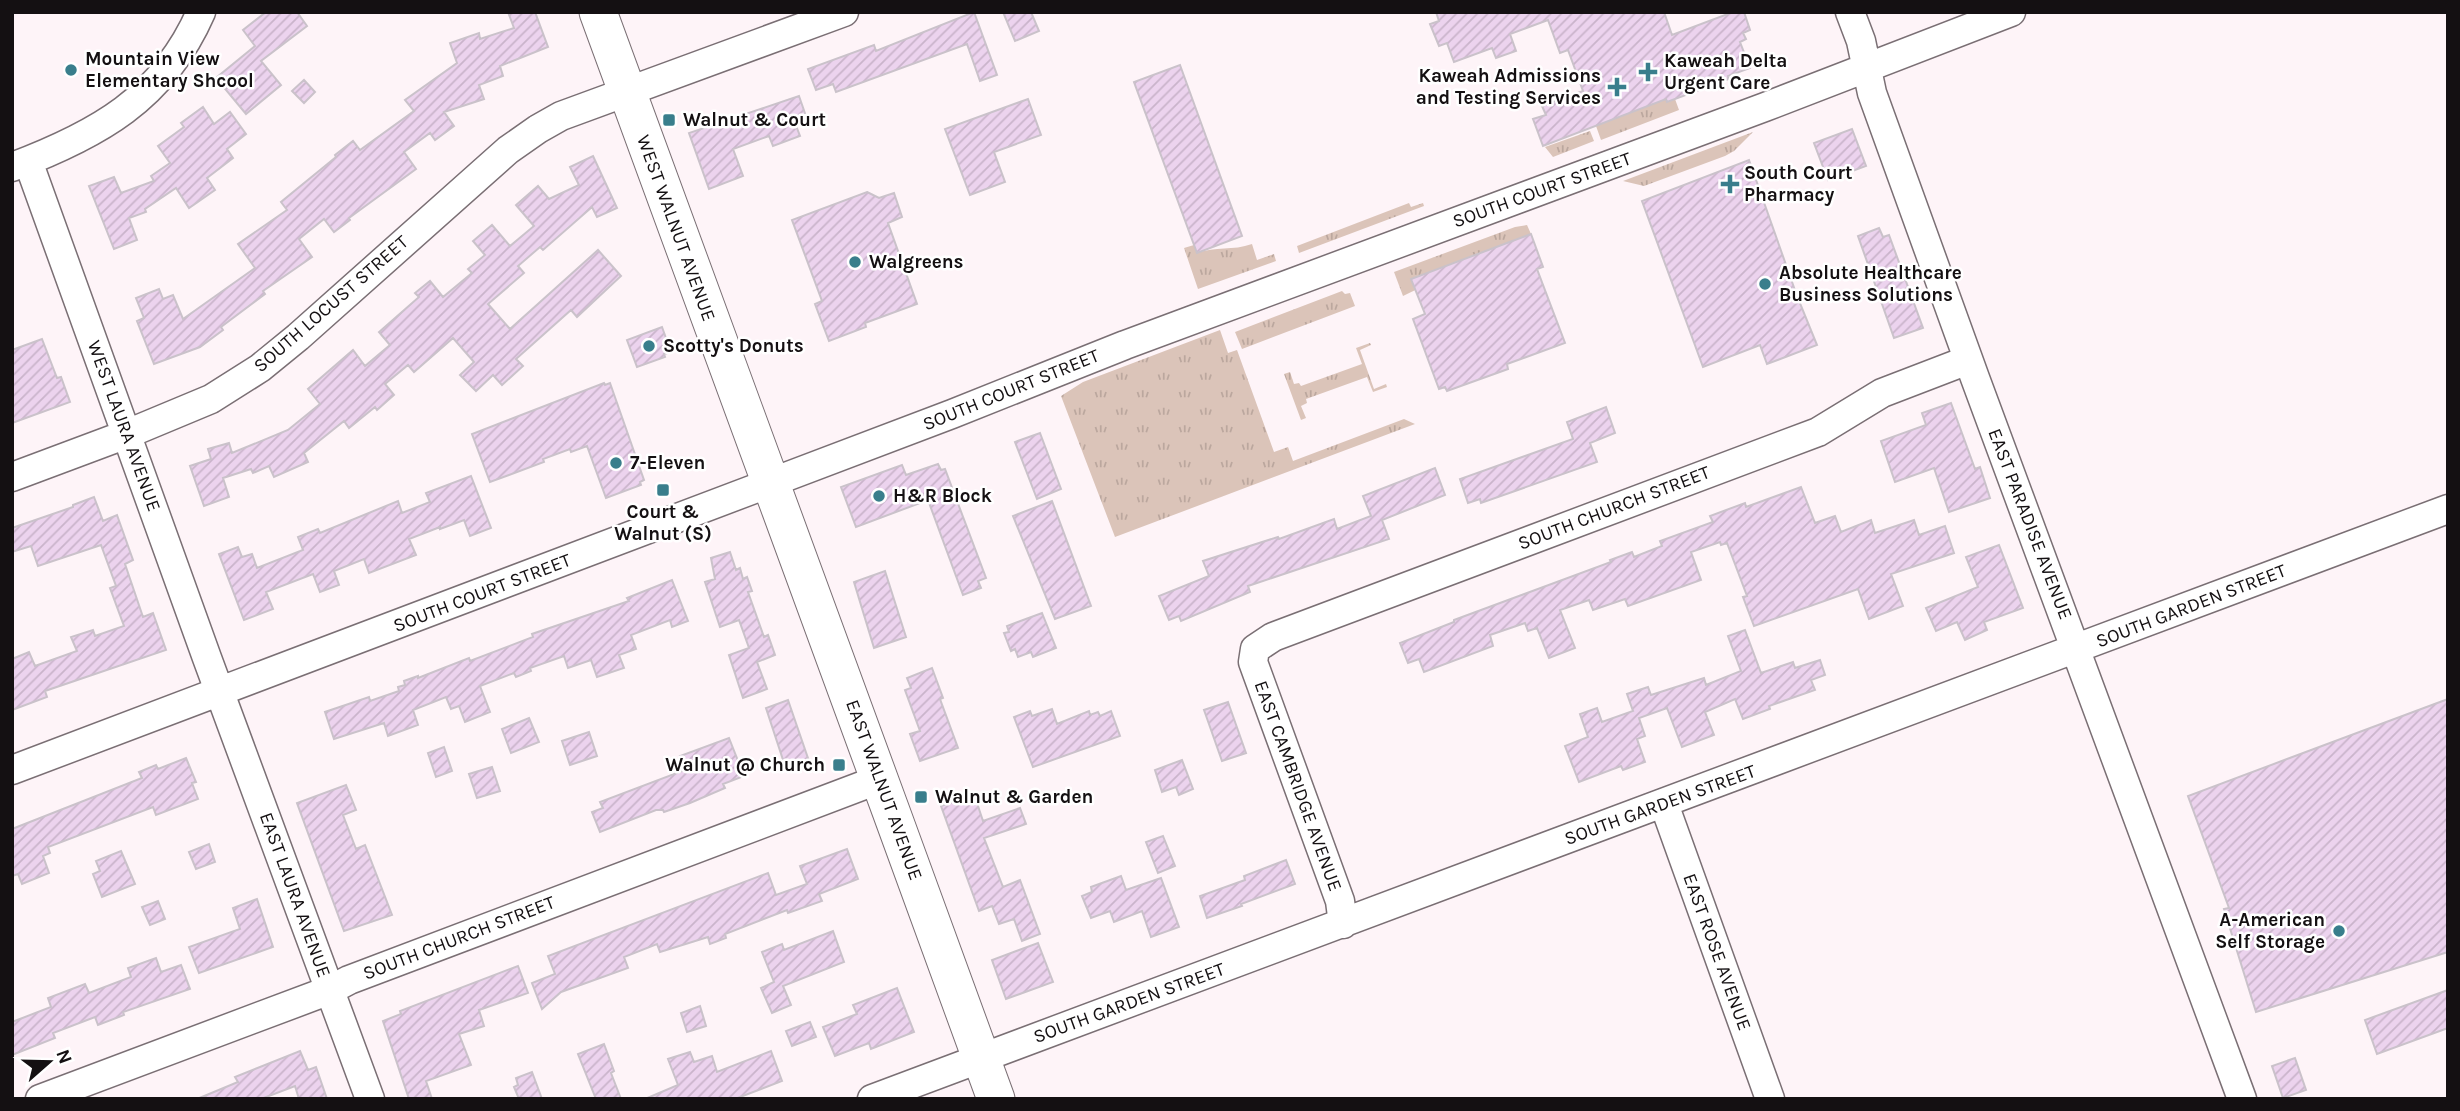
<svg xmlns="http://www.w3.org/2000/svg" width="2460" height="1111" font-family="Karla,sans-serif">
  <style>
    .grass { fill: url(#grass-tufts) }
    .building { fill: url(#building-hatch); stroke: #cac2ca; stroke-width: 2 }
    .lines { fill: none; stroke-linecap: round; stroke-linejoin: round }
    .minor-casing { stroke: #7a6f74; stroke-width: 31 }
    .major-casing { stroke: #7a6f74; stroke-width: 39 }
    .minor { stroke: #fff; stroke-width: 28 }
    .major { stroke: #fff; stroke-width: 37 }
    .poi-dot { fill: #397e8c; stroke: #fff; stroke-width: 2.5 }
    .labels { text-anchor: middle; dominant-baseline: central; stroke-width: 5; stroke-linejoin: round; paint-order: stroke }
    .poi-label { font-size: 19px; font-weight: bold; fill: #141012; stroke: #fff; text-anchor: start }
    .street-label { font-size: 19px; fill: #141012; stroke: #fff }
  </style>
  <defs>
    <pattern id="grass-tufts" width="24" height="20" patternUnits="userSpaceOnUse" patternTransform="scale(1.75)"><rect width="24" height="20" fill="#dbc4b9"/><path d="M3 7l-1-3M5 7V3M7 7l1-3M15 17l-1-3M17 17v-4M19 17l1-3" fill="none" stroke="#bba79e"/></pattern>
    <pattern id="building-hatch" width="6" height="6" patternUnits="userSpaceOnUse" patternTransform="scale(1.75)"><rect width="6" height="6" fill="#ecd3ee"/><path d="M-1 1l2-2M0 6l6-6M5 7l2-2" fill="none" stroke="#cab4cb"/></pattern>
  </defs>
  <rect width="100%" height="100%" fill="#fef4f8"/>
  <path class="grass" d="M 1666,99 L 1668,102 L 1675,99 L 1679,110 L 1601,140 L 1596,126 Z
    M 1590,131 L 1594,141 L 1553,157 L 1545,147 Z
    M 1753,132 L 1734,151 L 1725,156 L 1644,186 L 1623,181 Z
    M 1409,203 L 1411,207 L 1423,203 L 1424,206 L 1299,253 L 1297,246 Z
    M 1527,225 L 1531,234 L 1403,296 L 1394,272 L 1515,227 Z
    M 1252,244 L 1257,260 L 1274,254 L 1276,261 L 1198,289 L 1184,248 L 1194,245 L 1197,253 C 1215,246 1233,251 1252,244 Z
    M 1342,291 L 1345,294 L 1350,293 L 1355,306 L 1242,349 L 1235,332 Z
    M 1220,330 L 1228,353 L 1237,350 L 1274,452 L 1288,447 L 1293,461 L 1404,419 L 1415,424 L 1115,537 L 1061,396 L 1083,382 Z
    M 1370,343 L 1371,345 L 1360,350 L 1374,389 L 1386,384 L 1387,387 L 1373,392 L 1367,377 L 1306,399 L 1307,403 L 1301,406 L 1306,418 L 1301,420 L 1284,374 L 1290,372 L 1294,384 L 1299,383 L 1301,386 L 1362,364 L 1356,348 Z"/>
  <path class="building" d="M 266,12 L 297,12 L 307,26 L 261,61 L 281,85 L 246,114 L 216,78 L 255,46 L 243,30 Z
    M 508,12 L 535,12 L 548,47 L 500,66 L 503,76 L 479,85 L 484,99 L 444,112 L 454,126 L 435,140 L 430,133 L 404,152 L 416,169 L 349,218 L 350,220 L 334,232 L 324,219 L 299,239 L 312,257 L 263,291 L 265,294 L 221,327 L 223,330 L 200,347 L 154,364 L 137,321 L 144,318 L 136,298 L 159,289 L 163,299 L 173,295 L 183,319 L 255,268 L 238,244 L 287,210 L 281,202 L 336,157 L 335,155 L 353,141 L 360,150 L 414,111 L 405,100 L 457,63 L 450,43 L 479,33 L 480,39 L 514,28 Z
    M 974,12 L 997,75 L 980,81 L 967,44 L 836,92 L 833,84 L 816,90 L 808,69 L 874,45 L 876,51 Z
    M 1003,12 L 1031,12 L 1039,31 L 1015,41 Z
    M 1436,12 L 1664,12 L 1672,35 L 1733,12 L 1744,12 L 1750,30 L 1743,33 L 1746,39 L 1740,42 L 1750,68 L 1728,76 L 1729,79 L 1667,102 L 1666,99 L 1543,146 L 1533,119 L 1546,115 L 1542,106 L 1583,91 L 1568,50 L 1560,53 L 1548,20 L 1510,34 L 1516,51 L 1496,58 L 1492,48 L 1454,62 L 1447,43 L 1439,46 L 1430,24 L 1439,21 Z
    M 1180,65 L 1242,236 L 1197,253 L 1134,82 Z
    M 304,80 L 315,92 L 304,103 L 292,91 Z
    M 799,96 L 807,119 L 795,123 L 800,136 L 773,146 L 769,136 L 733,149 L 743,176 L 709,189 L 689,133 Z
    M 1028,99 L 1041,135 L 994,152 L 1005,182 L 970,195 L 945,129 Z
    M 203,107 L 214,124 L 230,112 L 246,134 L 227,149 L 233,158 L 207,178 L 215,190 L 189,208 L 176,188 L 145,209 L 146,212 L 129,218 L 137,240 L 114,249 L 89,186 L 114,177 L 121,193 L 154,181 L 151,176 L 170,163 L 158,146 L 184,127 L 181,123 Z
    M 1852,129 L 1866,166 L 1828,180 L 1814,143 Z
    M 593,156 L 617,208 L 597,217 L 592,207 L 543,250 L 540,247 L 518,266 L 524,273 L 488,304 L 510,329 L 598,250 L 621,276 L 577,317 L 571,310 L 516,359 L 523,366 L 502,385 L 493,375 L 476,391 L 460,375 L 474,362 L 453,338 L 414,372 L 408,365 L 385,384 L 394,395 L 377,410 L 375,407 L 349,428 L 344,421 L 304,453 L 308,462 L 274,477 L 269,466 L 253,473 L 251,469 L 223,478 L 229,497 L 204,506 L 190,466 L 211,459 L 208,449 L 229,443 L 232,453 L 288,430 L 320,404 L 308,389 L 353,350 L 365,366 L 390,345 L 379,332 L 419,297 L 415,293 L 430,281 L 443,297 L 472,273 L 468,269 L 485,255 L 473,241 L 492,225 L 510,246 L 534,226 L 516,205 L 538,186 L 549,199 L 579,185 L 570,167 Z
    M 1749,160 L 1797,296 L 1817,345 L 1767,364 L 1760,345 L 1703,367 L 1642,201 Z
    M 867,192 L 879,198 L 894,193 L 902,217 L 888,223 L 917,304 L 865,323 L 866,327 L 829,341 L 815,304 L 822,301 L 792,220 Z
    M 1879,228 L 1883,237 L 1889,235 L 1923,328 L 1894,338 L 1858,236 Z
    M 1531,234 L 1543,267 L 1537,269 L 1565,343 L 1507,364 L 1508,369 L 1447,391 L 1445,387 L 1439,389 L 1413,319 L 1425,314 L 1411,279 Z
    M 662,327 L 671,352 L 664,354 L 665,357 L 637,367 L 627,340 Z
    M 42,339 L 57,378 L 61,377 L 70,402 L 12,423 L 12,350 Z
    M 604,383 L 605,385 L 610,383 L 644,480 L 640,482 L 641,485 L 606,498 L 587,446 L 571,452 L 570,449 L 543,459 L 544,462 L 490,482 L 472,434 Z
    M 1951,403 L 1975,469 L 1980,467 L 1990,498 L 1949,512 L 1934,468 L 1895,482 L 1881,441 L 1926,425 L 1922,413 Z
    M 1606,407 L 1615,433 L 1590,443 L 1597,462 L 1481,503 L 1480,499 L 1468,503 L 1460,479 L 1573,439 L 1567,422 Z
    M 1040,433 L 1061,489 L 1037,499 L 1015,442 Z
    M 938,464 L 941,470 L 945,469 L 986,578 L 978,581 L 981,588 L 963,595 L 928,500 L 856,527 L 841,487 L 902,465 L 906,475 Z
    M 1435,468 L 1445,495 L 1382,520 L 1389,539 L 1248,586 L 1250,592 L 1181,621 L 1179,616 L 1169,620 L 1159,596 L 1209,576 L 1203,561 L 1278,537 L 1279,539 L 1334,519 L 1337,529 L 1371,516 L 1363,496 Z
    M 471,476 L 491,528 L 470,536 L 464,520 L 440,529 L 440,527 L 409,539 L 416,555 L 369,573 L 364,559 L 334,571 L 339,585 L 320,592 L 313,574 L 266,592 L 273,609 L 244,620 L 219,554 L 238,547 L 242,557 L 252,554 L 257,568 L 303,550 L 298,537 L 318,529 L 320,533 L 398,501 L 402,513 L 430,502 L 426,493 Z
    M 1801,487 L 1815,523 L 1835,516 L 1841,532 L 1871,520 L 1875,533 L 1914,520 L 1919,535 L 1945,526 L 1954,553 L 1891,574 L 1903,606 L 1869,619 L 1858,589 L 1754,626 L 1743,597 L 1747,596 L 1727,543 L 1721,545 L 1720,542 L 1691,552 L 1701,580 L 1628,606 L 1625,599 L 1593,610 L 1589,600 L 1560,610 L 1575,648 L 1549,658 L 1537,628 L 1528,631 L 1525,623 L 1490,635 L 1493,646 L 1424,672 L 1419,659 L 1408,663 L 1400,643 L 1454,622 L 1454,620 L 1611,562 L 1610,560 L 1632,552 L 1634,557 L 1662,546 L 1660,541 L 1713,522 L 1710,516 L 1745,503 L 1746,507 Z
    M 94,497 L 103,521 L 117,515 L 133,560 L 125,564 L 143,617 L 153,613 L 166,650 L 45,691 L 47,697 L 12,710 L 12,659 L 29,652 L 35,666 L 77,651 L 71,637 L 93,630 L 95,636 L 124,626 L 110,588 L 116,586 L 101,545 L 38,566 L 31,546 L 12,552 L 12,528 L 73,507 L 73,505 Z
    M 1052,501 L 1091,606 L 1055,619 L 1013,516 Z
    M 1999,545 L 2023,608 L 1984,622 L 1987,630 L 1965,640 L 1957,622 L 1936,631 L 1926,608 L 1978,587 L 1966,557 Z
    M 730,552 L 736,570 L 740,568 L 743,579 L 747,577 L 752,591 L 748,592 L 764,637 L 768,635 L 775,655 L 757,662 L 767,689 L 743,698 L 729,655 L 749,648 L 739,620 L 720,627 L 705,582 L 715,579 L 711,558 Z
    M 885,571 L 906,637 L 874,648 L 854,582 Z
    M 672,580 L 688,621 L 672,627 L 670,620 L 631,635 L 636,649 L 619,655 L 624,668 L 597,677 L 591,660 L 568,668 L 564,656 L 530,668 L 531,671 L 516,677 L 514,673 L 480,686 L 490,712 L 465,722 L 459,706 L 451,709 L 446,697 L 413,710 L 418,725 L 388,736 L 384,723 L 334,739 L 325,712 L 369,697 L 370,701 L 399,691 L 398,687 L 405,685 L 404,681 L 418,676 L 418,678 L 469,658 L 470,661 L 533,637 L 532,634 L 629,601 L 627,598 Z
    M 1042,613 L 1056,648 L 1033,657 L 1031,652 L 1018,657 L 1015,649 L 1011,651 L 1004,633 L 1009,632 L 1007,626 Z
    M 1745,630 L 1761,673 L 1793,662 L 1795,668 L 1820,660 L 1825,675 L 1811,680 L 1815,690 L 1769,706 L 1770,709 L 1743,719 L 1735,699 L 1705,712 L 1714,735 L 1682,747 L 1667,708 L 1639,718 L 1645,736 L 1637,739 L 1645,762 L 1623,770 L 1621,766 L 1579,782 L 1565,746 L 1588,737 L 1580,714 L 1597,708 L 1602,722 L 1633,711 L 1627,694 L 1648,687 L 1651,695 L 1704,678 L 1706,685 L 1741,671 L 1728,636 Z
    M 932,668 L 943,698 L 940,699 L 958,748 L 920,761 L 910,734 L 920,731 L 905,690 L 911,688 L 907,678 Z
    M 2448,699 L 2448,952 L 2256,1012 L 2224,909 L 2229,908 L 2188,796 Z
    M 788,700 L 810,764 L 787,772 L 766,708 Z
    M 1228,702 L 1246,753 L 1222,761 L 1204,710 Z
    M 1052,709 L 1057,724 L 1089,711 L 1090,715 L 1098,712 L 1100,716 L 1111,711 L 1120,736 L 1033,767 L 1014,717 L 1030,711 L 1032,716 Z
    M 529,718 L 539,742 L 511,753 L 502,729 Z
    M 589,732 L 597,756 L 570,765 L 562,741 Z
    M 729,738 L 744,776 L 723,784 L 725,788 L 690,803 L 664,812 L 663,810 L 656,810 L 600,832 L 592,812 L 603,808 L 600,802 L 685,770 L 680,756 Z
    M 444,747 L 452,771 L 436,777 L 428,753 Z
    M 186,758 L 196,782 L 192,783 L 198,799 L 156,815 L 153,807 L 48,847 L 50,853 L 43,856 L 49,873 L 22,884 L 18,874 L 12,876 L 12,829 L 142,778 L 139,772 L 156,765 L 158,769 Z
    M 1182,760 L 1193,789 L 1179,795 L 1176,787 L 1162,792 L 1155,770 Z
    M 492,767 L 500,791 L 477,798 L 469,774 Z
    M 346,785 L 356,810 L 343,815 L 356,849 L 365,845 L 392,915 L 344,931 L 297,803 Z
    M 974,794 L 983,821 L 1020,808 L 1026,824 L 984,838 L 1003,887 L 1020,880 L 1040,934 L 1022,941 L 1014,919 L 999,924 L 992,906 L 979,911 L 941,806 Z
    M 1163,836 L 1175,866 L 1158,873 L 1146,842 Z
    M 209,844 L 215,862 L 196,869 L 189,852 Z
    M 847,849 L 858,879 L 819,894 L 822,901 L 788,913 L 787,910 L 725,934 L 726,938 L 710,944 L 708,937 L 660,952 L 657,944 L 624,957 L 628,968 L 561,992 L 542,1009 L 532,983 L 555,974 L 548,956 L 768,873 L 776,895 L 807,884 L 800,866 Z
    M 121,851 L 135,884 L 102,897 L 93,874 L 100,871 L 96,861 Z
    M 1286,860 L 1295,884 L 1241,904 L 1242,906 L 1207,918 L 1200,896 L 1245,880 L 1244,876 Z
    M 1121,876 L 1126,890 L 1161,878 L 1179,927 L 1151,937 L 1142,911 L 1114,922 L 1110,911 L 1091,918 L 1082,896 L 1092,892 L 1091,887 Z
    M 257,899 L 273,947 L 199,973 L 189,947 L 240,929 L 233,908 Z
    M 158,901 L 165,919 L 150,925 L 142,907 Z
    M 833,931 L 844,962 L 783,986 L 791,1005 L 772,1013 L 761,988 L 774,982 L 762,952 L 782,944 L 784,950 Z
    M 1038,943 L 1053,982 L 1006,999 L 992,960 Z
    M 156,958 L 161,972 L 181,965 L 190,989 L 123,1012 L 124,1015 L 98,1025 L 95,1017 L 53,1033 L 55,1038 L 12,1055 L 12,1022 L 51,1007 L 48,998 L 85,984 L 89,993 L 131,977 L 128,968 Z
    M 518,966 L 528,993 L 479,1010 L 484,1026 L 459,1034 L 471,1065 L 426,1081 L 432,1099 L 409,1099 L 383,1021 L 401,1014 L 400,1011 Z
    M 897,988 L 914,1032 L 871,1049 L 869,1043 L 835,1056 L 823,1027 L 857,1014 L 853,1005 Z
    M 2448,990 L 2448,1028 L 2377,1054 L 2365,1020 Z
    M 700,1006 L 706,1026 L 687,1032 L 681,1013 Z
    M 810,1022 L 816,1037 L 792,1046 L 786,1031 Z
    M 604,1044 L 614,1071 L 611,1073 L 621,1099 L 596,1099 L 578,1054 Z
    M 300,1051 L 308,1070 L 316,1067 L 327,1099 L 299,1099 L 295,1086 L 261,1099 L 197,1099 L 238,1082 L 235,1077 Z
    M 771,1051 L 782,1081 L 735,1099 L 645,1099 L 678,1085 L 668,1059 L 690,1052 L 694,1062 L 712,1056 L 717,1072 Z
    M 2295,1058 L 2306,1090 L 2283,1098 L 2272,1066 Z
    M 532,1072 L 542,1099 L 519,1099 L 514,1087 L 518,1085 L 516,1078 Z"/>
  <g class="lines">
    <g class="minor-casing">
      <path id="minor" d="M 1850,12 L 1861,41 L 1872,93 L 1975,378 L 2242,1099
        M 28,161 L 207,658 L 370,1099
        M 12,167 C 97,135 163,99 201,12
        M 12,477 L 127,434 L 211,399 L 260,368 L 298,337 L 508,150 L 538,129 L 561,116 L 844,12
        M 12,770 L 952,414 L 1125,345 L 1765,107 L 2011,12
        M 1664,804 L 1770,1099
        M 1343,924 L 1340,901 L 1253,662 L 1255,649 L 1273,637 L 1818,432 L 1882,393 L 1968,360
        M 40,1099 L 330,990 L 349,980 L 880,779
        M 872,1099 L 2448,509"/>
    </g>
    <g class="major-casing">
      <path id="major" d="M 598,12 C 728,375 865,736 996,1099"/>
    </g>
    <use href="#minor" class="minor"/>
    <use href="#major" class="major"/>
  </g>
  <g class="poi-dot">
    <circle cx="71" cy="70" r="7"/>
    <path d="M1644.5 61.5h7v7h7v7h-7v7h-7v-7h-7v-7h7z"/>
    <path d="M1613.5 76.5h7v7h7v7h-7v7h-7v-7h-7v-7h7z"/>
    <rect x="662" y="113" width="14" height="14" rx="3.5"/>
    <path d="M1726.5 173.5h7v7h7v7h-7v7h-7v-7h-7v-7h7z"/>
    <circle cx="855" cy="262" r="7"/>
    <circle cx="1765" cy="284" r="7"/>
    <circle cx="649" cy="346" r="7"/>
    <circle cx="616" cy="463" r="7"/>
    <rect x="656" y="483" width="14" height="14" rx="3.5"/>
    <circle cx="879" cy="496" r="7"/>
    <rect x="832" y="758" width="14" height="14" rx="3.5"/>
    <rect x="914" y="790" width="14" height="14" rx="3.5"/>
    <circle cx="2339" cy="931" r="7"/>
  </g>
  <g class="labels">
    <g class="poi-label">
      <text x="85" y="59">Mountain View<tspan x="85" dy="22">Elementary Shcool</tspan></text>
      <text x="1664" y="61">Kaweah Delta<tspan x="1664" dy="22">Urgent Care</tspan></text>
      <text x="1601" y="76" text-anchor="end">Kaweah Admissions<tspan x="1601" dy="22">and Testing Services</tspan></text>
      <text x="683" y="120">Walnut &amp; Court</text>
      <text x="1744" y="173">South Court<tspan x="1744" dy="22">Pharmacy</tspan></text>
      <text x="869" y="262">Walgreens</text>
      <text x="1779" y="273">Absolute Healthcare<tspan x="1779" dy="22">Business Solutions</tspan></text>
      <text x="663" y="346">Scotty's Donuts</text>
      <text x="630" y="463">7-Eleven</text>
      <text x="893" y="496">H&amp;R Block</text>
      <text x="663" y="512" text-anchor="middle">Court &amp;<tspan x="663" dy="22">Walnut (S)</tspan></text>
      <text x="825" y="765" text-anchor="end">Walnut @ Church</text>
      <text x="935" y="797">Walnut &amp; Garden</text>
      <text x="2325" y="920" text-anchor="end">A-American<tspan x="2325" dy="22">Self Storage</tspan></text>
    </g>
    <g class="street-label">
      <text transform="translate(1542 190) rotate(-20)">SOUTH COURT STREET</text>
      <text transform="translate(676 228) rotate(70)">WEST WALNUT AVENUE</text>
      <text transform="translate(331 304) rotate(-41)">SOUTH LOCUST STREET</text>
      <text transform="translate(1011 390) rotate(-22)">SOUTH COURT STREET</text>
      <text transform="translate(124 426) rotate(70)">WEST LAURA AVENUE</text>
      <text transform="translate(1614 508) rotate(-21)">SOUTH CHURCH STREET</text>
      <text transform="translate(2030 524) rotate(69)">EAST PARADISE AVENUE</text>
      <text transform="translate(482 593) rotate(-21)">SOUTH COURT STREET</text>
      <text transform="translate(2191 606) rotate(-21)">SOUTH GARDEN STREET</text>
      <text transform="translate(1298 786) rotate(70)">EAST CAMBRIDGE AVENUE</text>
      <text transform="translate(884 790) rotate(70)">EAST WALNUT AVENUE</text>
      <text transform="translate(1660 805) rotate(-20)">SOUTH GARDEN STREET</text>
      <text transform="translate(295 895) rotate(70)">EAST LAURA AVENUE</text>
      <text transform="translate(459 938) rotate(-21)">SOUTH CHURCH STREET</text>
      <text transform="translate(1717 952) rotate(70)">EAST ROSE AVENUE</text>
      <text transform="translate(1129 1003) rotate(-20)">SOUTH GARDEN STREET</text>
    </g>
  </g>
  <rect width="2460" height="1111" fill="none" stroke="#141012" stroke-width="28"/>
  <g transform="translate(49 1062) rotate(70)" stroke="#ffffff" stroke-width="5" paint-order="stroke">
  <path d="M0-5L12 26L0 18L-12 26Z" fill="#141012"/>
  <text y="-10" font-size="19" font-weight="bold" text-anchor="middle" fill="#141012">N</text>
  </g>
</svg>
